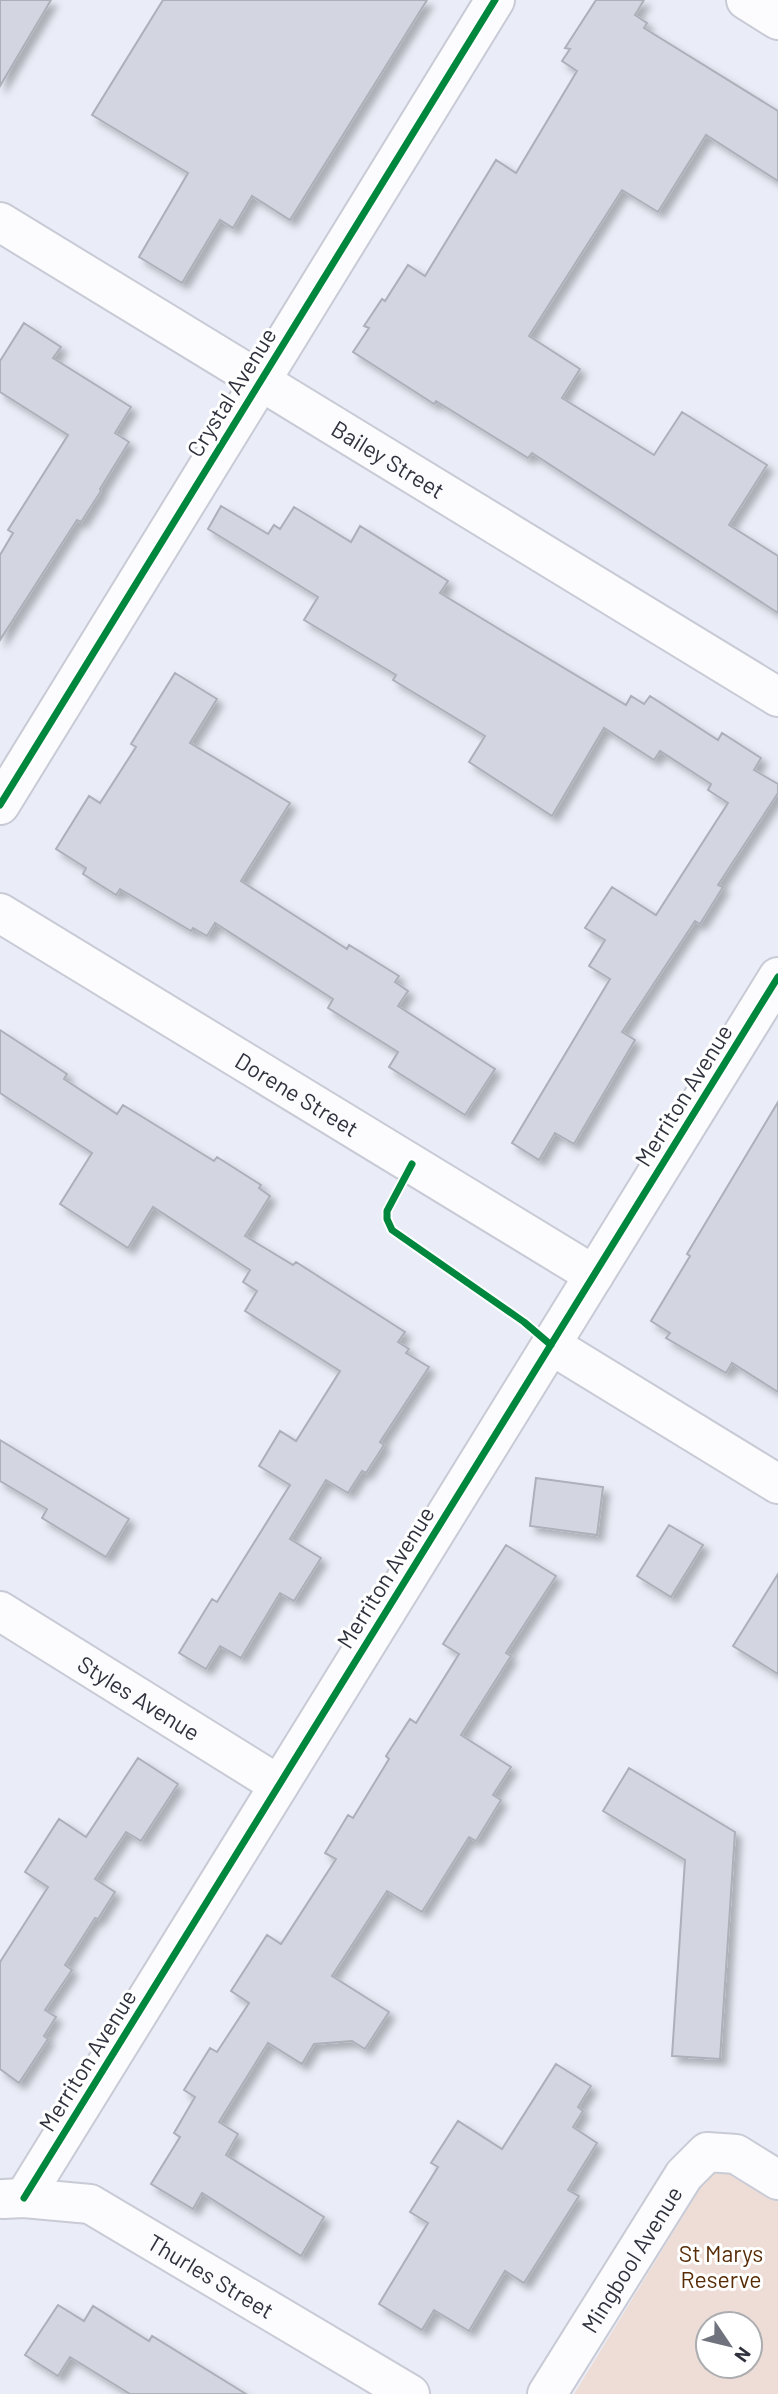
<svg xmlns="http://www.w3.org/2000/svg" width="778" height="2394" font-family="Barlow,sans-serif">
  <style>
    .green { fill: #edddd6; fill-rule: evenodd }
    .building { fill: #d3d6e0; stroke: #adafb9; stroke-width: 2; filter: url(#shadow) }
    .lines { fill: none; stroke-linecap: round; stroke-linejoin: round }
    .minor-casing { stroke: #c8cbd5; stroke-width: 42 }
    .minor { stroke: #fcfcfe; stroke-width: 38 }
    .cycleway-casing { stroke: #fff; stroke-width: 11 }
    .cycleway { stroke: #00873e; stroke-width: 7 }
    .labels { text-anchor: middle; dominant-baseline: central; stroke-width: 6; stroke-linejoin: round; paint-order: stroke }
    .street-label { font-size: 23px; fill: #2f323d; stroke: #fff }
    .park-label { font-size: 23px; fill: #572c07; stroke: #fff }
  </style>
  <defs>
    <filter id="shadow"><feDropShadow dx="6" dy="6" stdDeviation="3.5" flood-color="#0004"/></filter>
  </defs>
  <rect width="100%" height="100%" fill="#eaedf7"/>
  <path class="green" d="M 717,2161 L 778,2199 L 778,2394 L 574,2394 ZM 708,2324 L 750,2324 L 750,2366 L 708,2366 Z"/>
  <path class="building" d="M 0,0 L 51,0 L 0,86 Z
    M 163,0 L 427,0 L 290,220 L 252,196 L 233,228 L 220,220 L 182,283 L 139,257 L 188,173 L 92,115 Z
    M 596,0 L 644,0 L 635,15 L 647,23 L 644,28 L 778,111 L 778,181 L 706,135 L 658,212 L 622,190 L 529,336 L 580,369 L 562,398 L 654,455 L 682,412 L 767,465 L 729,525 L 778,556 L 778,613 L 532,453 L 528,458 L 436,401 L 434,404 L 353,352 L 369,328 L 364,326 L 382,299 L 385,301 L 408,265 L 425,276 L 496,160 L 516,173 L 577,71 L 562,61 L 570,49 L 565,48 Z
    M 24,323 L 61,347 L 53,358 L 131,407 L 115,433 L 129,442 L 100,489 L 101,491 L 81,522 L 77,520 L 0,640 L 0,555 L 13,533 L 8,530 L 68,435 L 0,392 L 0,361 Z
    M 221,506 L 268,534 L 274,525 L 280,529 L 294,507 L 351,542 L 360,526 L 448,581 L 440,593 L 509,635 L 626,705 L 631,696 L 644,704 L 650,696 L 718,740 L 722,733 L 761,758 L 754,770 L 778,784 L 778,793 L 718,885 L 723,887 L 700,924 L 695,921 L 622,1032 L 635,1040 L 574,1144 L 555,1133 L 539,1160 L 512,1143 L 610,979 L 589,966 L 605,940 L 585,928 L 612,887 L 656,915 L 728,803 L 708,790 L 711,784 L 660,751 L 654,760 L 604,728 L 552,816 L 469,762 L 485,736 L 393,680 L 396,675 L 304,620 L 318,597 L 208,529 Z
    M 175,673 L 217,699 L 190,743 L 290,803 L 241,881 L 347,949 L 349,945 L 399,976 L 395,982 L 408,991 L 398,1006 L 495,1069 L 465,1115 L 389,1067 L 398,1052 L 328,1008 L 333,999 L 215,923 L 207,936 L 193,928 L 191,931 L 120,889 L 116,895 L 83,874 L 86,868 L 56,849 L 89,796 L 100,803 L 136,747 L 131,744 Z
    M 0,1030 L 67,1074 L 64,1079 L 117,1114 L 123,1105 L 214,1161 L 217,1157 L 261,1185 L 259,1188 L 270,1196 L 245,1236 L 293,1265 L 296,1262 L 405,1332 L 398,1342 L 409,1349 L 406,1353 L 429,1367 L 380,1442 L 384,1445 L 366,1473 L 362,1471 L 348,1493 L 326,1480 L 290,1539 L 321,1558 L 294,1601 L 280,1593 L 241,1658 L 220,1646 L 206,1669 L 179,1653 L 212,1599 L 217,1602 L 290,1485 L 259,1466 L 280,1431 L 296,1441 L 340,1371 L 245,1311 L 257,1291 L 243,1282 L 250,1270 L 153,1207 L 128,1248 L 60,1204 L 92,1153 L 0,1093 Z
    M 778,1102 L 778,1392 L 732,1363 L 726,1373 L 666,1338 L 670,1333 L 651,1321 L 690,1256 L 687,1254 Z
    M 0,1440 L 129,1519 L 106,1557 L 42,1518 L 47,1509 L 0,1481 Z
    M 536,1478 L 603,1487 L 597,1535 L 530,1526 Z
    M 669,1525 L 703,1545 L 671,1597 L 637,1576 Z
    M 506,1545 L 556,1576 L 506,1653 L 511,1656 L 461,1735 L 511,1767 L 493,1795 L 501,1800 L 476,1841 L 469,1837 L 422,1912 L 387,1891 L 332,1976 L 389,2012 L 365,2049 L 352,2041 L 314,2044 L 302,2064 L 268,2043 L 219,2122 L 238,2134 L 226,2155 L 324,2217 L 301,2256 L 202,2193 L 193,2209 L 151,2184 L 180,2137 L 174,2133 L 195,2097 L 184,2090 L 210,2048 L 217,2052 L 249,2003 L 231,1991 L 267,1935 L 281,1944 L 336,1859 L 325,1853 L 348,1815 L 353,1818 L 389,1759 L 386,1756 L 410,1719 L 416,1723 L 459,1654 L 443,1644 Z
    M 778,1574 L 778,1674 L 733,1646 Z
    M 138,1758 L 178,1784 L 141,1841 L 126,1832 L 95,1879 L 115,1892 L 98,1919 L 95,1918 L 65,1965 L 72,1970 L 45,2010 L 56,2017 L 44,2036 L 48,2039 L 19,2083 L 0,2069 L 0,1962 L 48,1887 L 25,1872 L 59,1819 L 86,1837 Z
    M 629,1768 L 735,1832 L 720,2059 L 672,2056 L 685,1860 L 603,1811 Z
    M 556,2064 L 591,2086 L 578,2107 L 583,2111 L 573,2127 L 597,2143 L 568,2190 L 579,2196 L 524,2283 L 505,2271 L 469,2331 L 434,2310 L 422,2330 L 379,2304 L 428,2223 L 410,2212 L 438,2167 L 431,2163 L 458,2121 L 502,2149 Z
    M 58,2305 L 84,2321 L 93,2306 L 149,2341 L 152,2336 L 246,2394 L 130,2394 L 70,2357 L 58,2376 L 25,2355 Z"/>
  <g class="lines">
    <g class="minor-casing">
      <g id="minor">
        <path d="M 746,0 L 778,20"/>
        <path id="s1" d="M 0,222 L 778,697"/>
        <path d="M 0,805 L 495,0"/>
        <path id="s2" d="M 0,913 L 594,1275"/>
        <path d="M 551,1345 L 778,1484"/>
        <path id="s3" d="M 0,1611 L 279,1785"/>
        <path d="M 24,2198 L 778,977"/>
        <path id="s4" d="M 3,2199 L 24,2198 L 90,2204 L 410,2394"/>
        <path id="s5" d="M 547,2394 L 684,2175 L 707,2152 L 736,2154 L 778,2180"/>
      </g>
    </g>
    <use href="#minor" class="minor"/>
    <g class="cycleway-casing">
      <path id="cycleway" d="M 0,805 L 495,0
        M 412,1164 L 387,1211 L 387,1219 L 392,1230 L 524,1322 L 551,1345
        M 24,2198 L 778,977"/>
    </g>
    <use href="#cycleway" class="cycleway"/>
  </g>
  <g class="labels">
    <g class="street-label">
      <text transform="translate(231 392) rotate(-58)">Crystal Avenue</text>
      <text stroke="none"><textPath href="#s1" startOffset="455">Bailey Street</textPath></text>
      <text stroke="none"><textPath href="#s2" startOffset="348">Dorene Street</textPath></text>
      <text transform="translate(683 1095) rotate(-58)">Merriton Avenue</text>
      <text transform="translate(385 1577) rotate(-58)">Merriton Avenue</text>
      <text stroke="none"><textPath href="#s3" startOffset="164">Styles Avenue</textPath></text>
      <text transform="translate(87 2060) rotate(-58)">Merriton Avenue</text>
      <text stroke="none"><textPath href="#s5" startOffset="159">Mingbool Avenue</textPath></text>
      <text stroke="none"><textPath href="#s4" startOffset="228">Thurles Street</textPath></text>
    </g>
    <g class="park-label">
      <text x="721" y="2253">St Marys<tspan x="721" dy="26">Reserve</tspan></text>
    </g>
  </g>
  <g transform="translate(729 2345) rotate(125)"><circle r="33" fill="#ffffff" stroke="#acadb1" stroke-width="2"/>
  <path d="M0-5L12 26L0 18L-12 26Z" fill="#70737e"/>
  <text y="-10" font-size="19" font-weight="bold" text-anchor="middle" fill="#2f323d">N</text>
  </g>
</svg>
